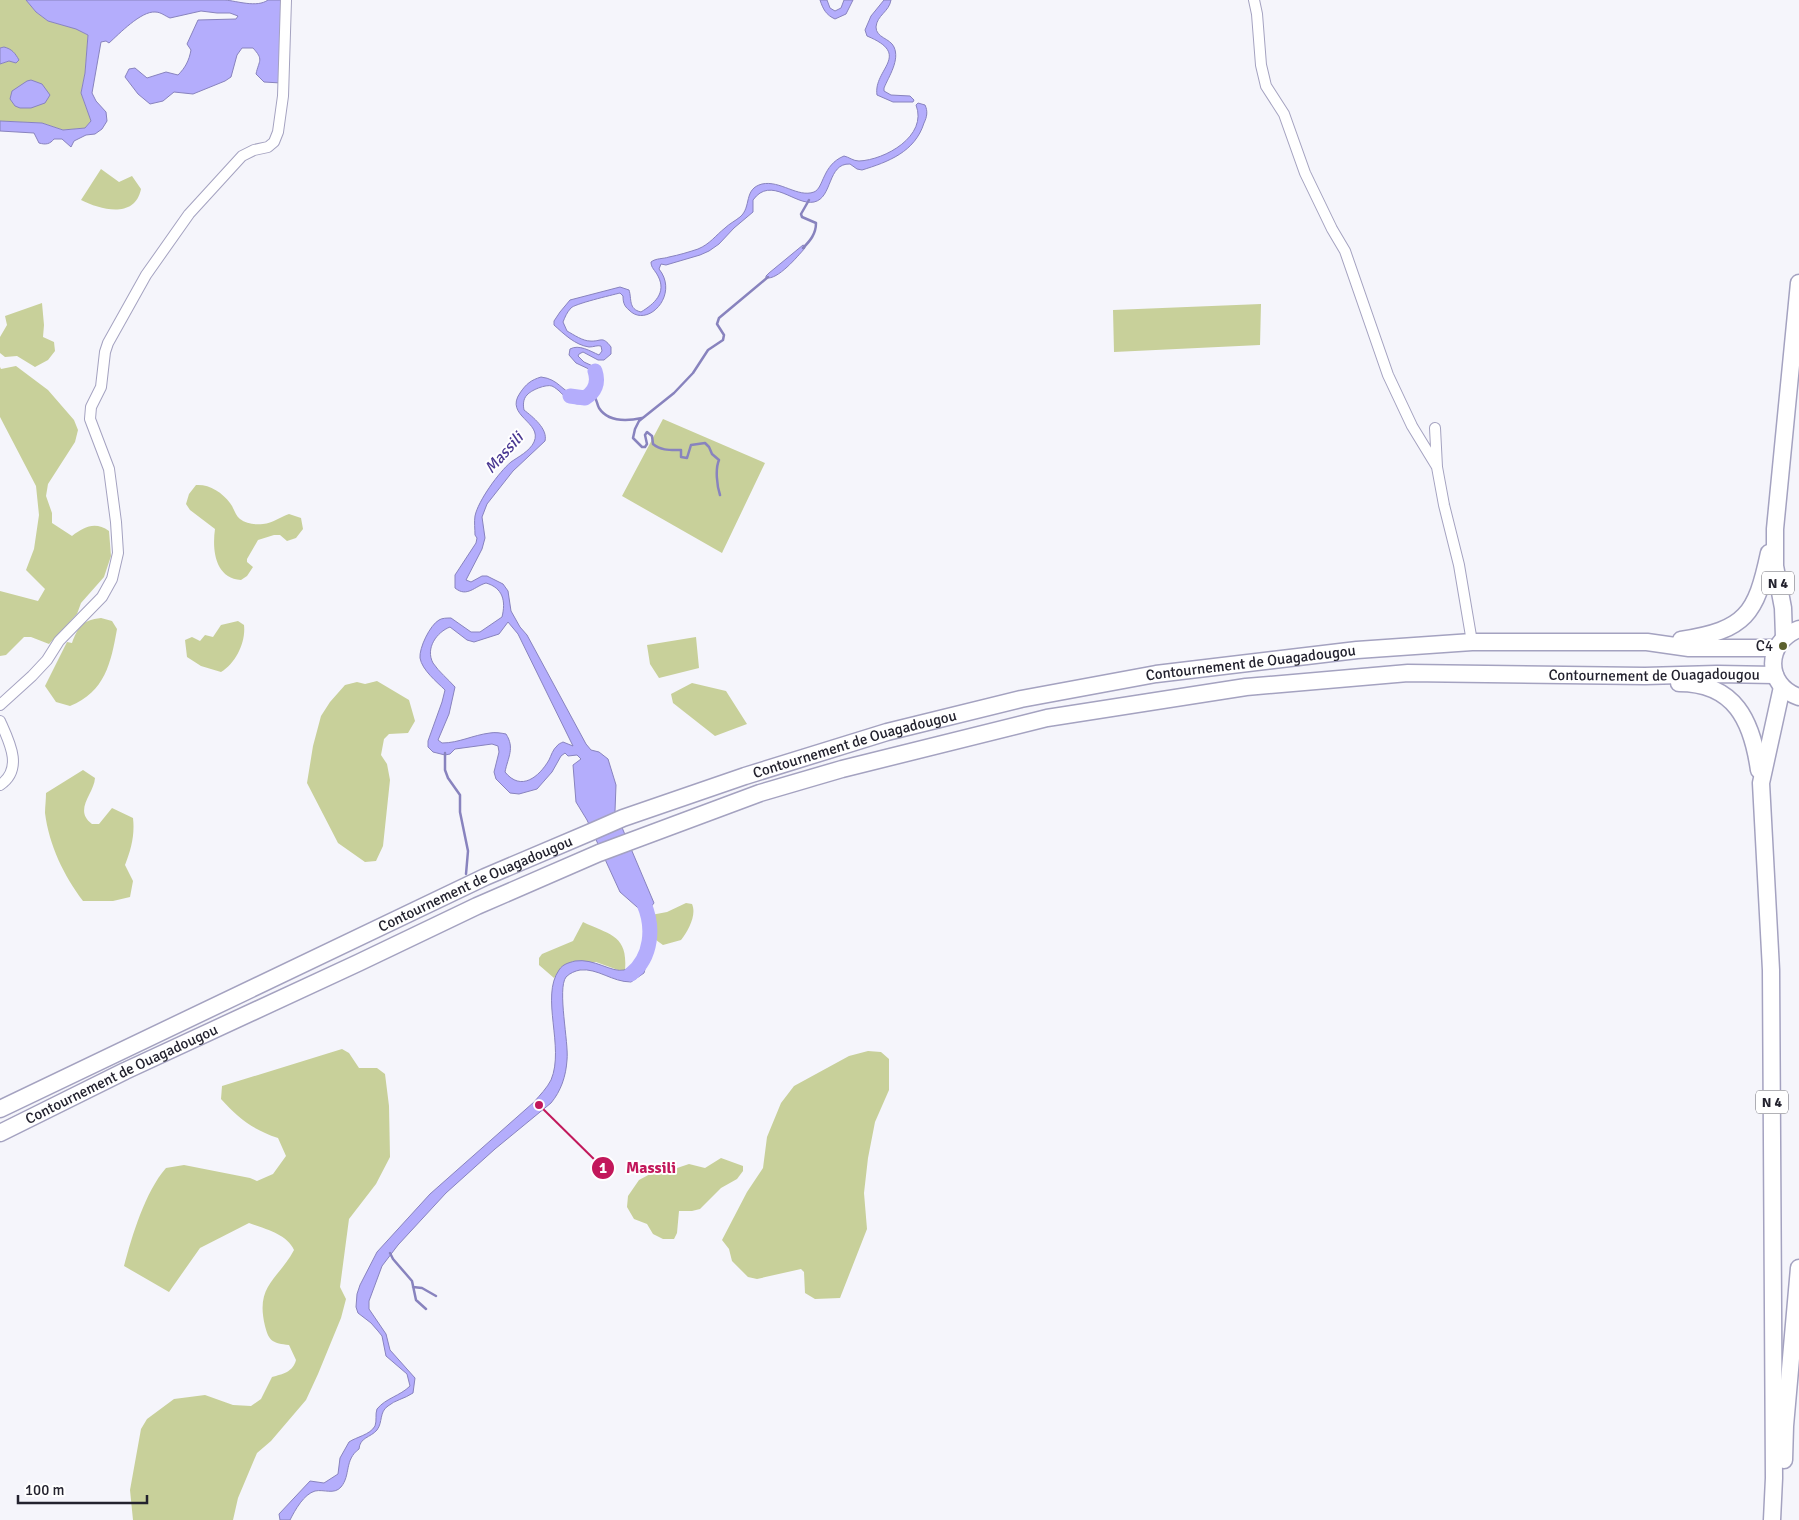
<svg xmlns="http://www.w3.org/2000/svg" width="1799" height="1520" font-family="Signika,sans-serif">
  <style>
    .green { fill: #c8d09a }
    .water { fill: #b4adfc; stroke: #8883be; fill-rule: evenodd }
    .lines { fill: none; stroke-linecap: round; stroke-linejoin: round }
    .stream { stroke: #8883be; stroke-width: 2.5 }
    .river { stroke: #b4adfc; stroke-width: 15 }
    .minor-casing { stroke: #a4a2c0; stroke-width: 12 }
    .trunk-casing { stroke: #a4a2c0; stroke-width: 19 }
    .minor { stroke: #fff; stroke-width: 10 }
    .trunk { stroke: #fff; stroke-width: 16 }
    .poi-dot { fill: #5b602e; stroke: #fff; stroke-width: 2 }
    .labels { text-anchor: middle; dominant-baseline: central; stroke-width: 4; stroke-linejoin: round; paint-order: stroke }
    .shield { fill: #fff; stroke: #65646d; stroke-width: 1 }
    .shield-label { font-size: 14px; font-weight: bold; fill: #23222e }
    .poi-label { font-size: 15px; fill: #23222e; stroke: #fff; text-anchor: end }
    .street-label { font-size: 15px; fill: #23222e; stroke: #fff }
    .water-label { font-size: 16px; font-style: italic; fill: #4a3892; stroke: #fff }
    .leader { fill: none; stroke: #c2185b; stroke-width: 2 }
    .callout-dot { fill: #c2185b; stroke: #fff; stroke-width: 2 }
    .mark-label { font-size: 15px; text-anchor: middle; font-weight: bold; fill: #fff }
    .callout-label { font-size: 16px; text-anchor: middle; font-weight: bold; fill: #c2185b; stroke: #fff; stroke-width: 4; stroke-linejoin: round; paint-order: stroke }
  </style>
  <rect width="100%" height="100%" fill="#f5f5fb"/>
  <path class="green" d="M 0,0 L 26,0 L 36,12 L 48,21 L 77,29 L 88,35 L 85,73 L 81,93 L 91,121 L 85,128 L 63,130 L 42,123 L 0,121 L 0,64 L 9,61 L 4,47 L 0,48 Z
    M 101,169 L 119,182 L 132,176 L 141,189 C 135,219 101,210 81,200 Z
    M 42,303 L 44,325 L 43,337 L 54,342 L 55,351 L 48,360 L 35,367 L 17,356 L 5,357 L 0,353 L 0,337 L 7,325 L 5,316 Z
    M 1261,304 L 1260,345 L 1114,352 L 1113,310 Z
    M 16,366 L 48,390 L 74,420 L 78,430 L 75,442 L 48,484 L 46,496 L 52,513 L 52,523 L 72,536 C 84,527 95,521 109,531 L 111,556 L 104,577 L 81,603 L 77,614 L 49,644 L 31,637 L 24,637 L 6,655 L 0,656 L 0,591 L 38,601 L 45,589 L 26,570 L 34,549 L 39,515 L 36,486 L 0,417 L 0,367 L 1,369 Z
    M 663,419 L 765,463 L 722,553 L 622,496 Z
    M 196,485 C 209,484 222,492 230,503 C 234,508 235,515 240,519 C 246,524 256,525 263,524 C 273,523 280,517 289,514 L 301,518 L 303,529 L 296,538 L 287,541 L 280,535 L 274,535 L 258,540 L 247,559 L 247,562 L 253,567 L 247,576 L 241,580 C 215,578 212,550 215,529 L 190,510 L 186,504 L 189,494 Z
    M 101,618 L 112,621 L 117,629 C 111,663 105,692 70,706 L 56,702 L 45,686 L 67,642 L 72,643 C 78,627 82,620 101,618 Z
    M 238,621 L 244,625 C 246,642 236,663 221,672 L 201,666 L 187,657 L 185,640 L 192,637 L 200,641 L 205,635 L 213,637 L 221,625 Z
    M 696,637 L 699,668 L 659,678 L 650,664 L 647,645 Z
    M 377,681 L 409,700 L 415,721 L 408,733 L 389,734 L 384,739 L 381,755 L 387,764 L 390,780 L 383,846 L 376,861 L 365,862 L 338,843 L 307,783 L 313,746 L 321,716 L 330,702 L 345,685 L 357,682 L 365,684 Z
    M 692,683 L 726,691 L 747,724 L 715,736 L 673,703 L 671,694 Z
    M 83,770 L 95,778 C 94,794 73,810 92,824 L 99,824 L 112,808 L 133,818 C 135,835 131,850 125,865 L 133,881 L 130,897 L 113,901 L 83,901 C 64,876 49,845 45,813 C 45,807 46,800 46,793 Z
    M 686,903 L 692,904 C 697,915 688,931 681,940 L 663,945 L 649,935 L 649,923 L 651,923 L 651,915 L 667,912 Z
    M 583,922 C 610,935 628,935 625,970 L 618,970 L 596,962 L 561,968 L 554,978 L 539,965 L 539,958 L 542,954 L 573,941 Z
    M 342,1049 L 349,1053 L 359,1068 L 377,1068 L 385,1074 L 389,1106 L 390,1157 L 376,1184 L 349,1219 L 340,1287 L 346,1299 L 341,1318 L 318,1374 L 306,1400 L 271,1441 L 257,1453 L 238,1498 L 233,1520 L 133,1520 L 130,1490 L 141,1429 L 147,1419 L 174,1399 L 205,1395 L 233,1405 L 251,1406 L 261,1399 L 272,1377 C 283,1374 293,1372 296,1360 L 289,1345 C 273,1343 269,1342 265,1326 C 255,1285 278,1280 294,1250 C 287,1234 265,1229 249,1223 L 200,1248 L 169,1292 L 124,1266 C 132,1236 145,1192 166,1168 L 184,1165 L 250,1178 L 257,1181 L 273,1174 L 286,1156 L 278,1138 C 252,1129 239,1119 221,1099 L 222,1086 Z
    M 868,1051 L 881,1052 L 889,1059 L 889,1090 L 875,1122 L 868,1158 L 864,1193 L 867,1229 L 840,1298 L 815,1299 L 805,1293 L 804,1272 L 801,1269 L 757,1279 L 748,1277 L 732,1261 L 729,1249 L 722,1240 L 747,1192 L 763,1168 L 767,1137 L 781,1103 L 794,1086 L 849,1056 Z
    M 721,1158 L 743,1166 L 743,1171 L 737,1179 L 721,1188 L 700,1209 L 692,1211 L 679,1211 L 677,1233 L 674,1239 L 663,1239 L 653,1234 L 647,1224 L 634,1219 L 627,1207 L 628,1196 L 639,1180 L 652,1173 L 671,1170 L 689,1164 L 705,1168 Z"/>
  <path class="water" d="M 26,0 L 225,0 C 237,1 257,8 268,0 L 284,0 L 281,83 L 264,82 L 256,74 C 259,60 264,60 253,48 L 242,48 L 237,55 L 231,77 L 225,81 L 193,94 L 174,92 L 163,101 L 150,104 L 138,94 L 125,77 L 129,69 L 135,68 L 147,78 L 166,72 L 178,75 C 185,68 189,61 191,50 L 187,44 L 198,20 L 236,19 L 238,16 L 230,13 L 217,13 L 201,11 L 170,18 C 165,16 161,12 155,12 C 141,11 119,34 109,43 L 106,41 L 101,42 L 92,93 L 96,101 L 106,112 L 107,121 L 102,129 L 95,134 L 86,135 L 74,141 L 71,147 L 62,139 L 54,139 C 50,144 46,145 39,143 L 34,133 L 0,131 L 0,121 L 42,123 L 63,130 L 85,128 L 91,121 L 81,93 L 85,73 L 88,35 L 76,29 L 48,21 L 36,12 Z
    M 820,0 L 827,0 L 830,8 L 835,11 L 841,8 L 844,0 L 853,0 L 846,14 L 835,19 C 826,15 823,9 820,0 Z
    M 884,0 L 891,0 C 889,12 877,15 876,27 C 876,38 890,38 894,47 C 900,60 889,76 884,88 L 884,91 L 891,95 L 910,96 L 914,100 L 913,102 L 893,102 L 877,95 C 873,69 913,55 867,36 L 865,30 L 871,16 Z
    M 4,47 C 12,49 15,53 19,60 L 16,63 L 9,61 L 0,64 L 0,48 Z
    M 31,80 L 42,84 L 50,95 L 45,103 L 31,108 L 20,108 L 15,106 L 10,99 L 12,91 L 27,81 Z
    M 918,103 L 925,105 C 928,111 927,117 924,123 C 915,152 888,162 862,170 L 857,169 L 850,164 C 827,163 833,198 814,202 C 795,206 771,175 753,200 L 753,212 L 734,228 L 719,244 L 709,251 L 700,255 L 666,265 L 661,264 L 659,269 C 680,295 647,329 629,310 C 624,306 623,302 623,296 L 620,293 C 612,295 574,304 571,308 C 567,312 565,317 563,322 L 567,331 C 574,335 583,341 590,341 C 601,342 602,335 611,347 L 611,354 L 604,360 L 598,360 L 583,352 L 579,354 L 578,356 L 584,362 L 597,368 C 600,376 601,382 596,389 L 592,389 L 591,370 L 576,363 L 569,355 L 570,349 C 579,344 590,351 599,355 L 602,351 L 601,346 C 597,345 594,347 589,347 C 575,345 564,334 554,325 L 554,321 L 560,312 L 570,300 L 620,287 L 629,290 C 632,299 628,309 641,312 C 654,304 667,293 658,276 C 655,270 651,268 651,262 C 656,258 663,259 669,257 C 679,255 689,252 698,249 C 710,244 715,236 725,228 C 729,224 735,221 740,217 C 752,207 743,189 762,184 C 780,180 798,198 814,192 C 824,188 822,165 844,156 C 849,157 853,161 859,161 C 885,160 928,136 916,105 Z
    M 803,245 L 805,246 L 805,248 C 797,257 778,280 766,278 L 766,276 L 769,273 Z
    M 541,377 C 559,379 562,392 574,394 C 578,395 583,394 587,394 L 590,397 L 589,400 C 570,412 566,393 552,386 C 546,384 531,390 527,395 C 523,399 523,405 524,410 C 533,417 548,429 545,441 L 513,471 L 487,504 L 482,517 L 485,538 L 482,549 L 466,580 L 471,582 L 482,576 L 487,576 L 503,584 L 508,591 L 511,611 L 520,627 L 527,635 L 586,744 L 591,750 L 599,752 L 608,759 L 616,785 L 615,811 L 654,903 L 650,908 L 651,923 L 647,923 L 645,914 L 620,892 L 587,820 L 576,802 L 573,765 L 581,759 L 577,755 L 568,756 L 565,753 L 561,756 L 552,772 L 537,789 L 519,794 L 510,793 L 496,779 L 494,772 L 499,752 L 498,746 L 492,744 L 455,749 L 450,754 L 445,755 L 433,752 L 428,747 L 428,741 L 442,702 L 445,690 C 437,682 422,670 420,658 C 419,648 430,625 439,620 C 442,618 447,618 451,618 L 471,632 L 480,632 L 502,617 C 506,601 503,588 486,583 C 475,586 467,598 455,588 L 455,575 L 476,543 L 477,538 L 475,535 C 475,529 474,522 475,516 C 478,501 499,472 511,462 C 518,457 530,451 534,442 C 543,422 504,416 520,393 C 526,384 531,380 541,377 ZM 508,622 L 518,634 L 573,746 L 563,742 C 561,743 558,744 557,746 C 553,749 551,756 549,760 C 539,777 521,792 505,772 C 508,757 515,748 506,734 C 501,733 495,732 490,733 C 473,735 459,743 442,743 L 438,740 L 449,714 L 455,687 C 448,679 439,672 433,663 C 425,648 437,632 450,627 L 467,640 L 474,642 L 499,634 Z
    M 639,958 L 644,960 L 645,962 L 643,965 L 645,969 L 644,973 L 631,982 C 612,982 598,968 580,970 C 575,971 570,973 566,977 C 557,989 569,1043 567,1060 C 566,1076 561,1091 551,1103 L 495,1149 L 446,1193 L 398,1245 L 382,1266 L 369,1301 L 369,1309 L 386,1334 L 390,1350 L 415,1378 L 413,1393 C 404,1399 395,1400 388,1406 C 379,1412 383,1422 377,1430 C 370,1438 360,1437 359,1449 C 344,1460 351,1475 341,1487 C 334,1495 324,1489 315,1491 C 304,1494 295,1510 290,1520 L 280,1520 L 279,1514 L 310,1481 L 324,1483 L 338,1474 L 340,1458 L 349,1442 C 356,1437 370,1435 375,1426 C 377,1421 375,1414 377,1409 C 386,1398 400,1396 410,1386 L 407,1374 L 386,1356 L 382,1336 L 378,1331 L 371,1323 L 358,1313 L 356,1307 L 357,1294 L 360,1285 L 377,1252 L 430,1194 L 534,1102 C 540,1095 547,1088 551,1080 C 565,1047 540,997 559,970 C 563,964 568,963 575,961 C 594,958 612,973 624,970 C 630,968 635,963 639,958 Z"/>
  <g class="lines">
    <path class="stream" d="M 803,248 C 810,241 816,234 816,223 L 802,217 L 801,214 L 809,200
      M 592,393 C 597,398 596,402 599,408 C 608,422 628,421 642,418
      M 720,495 C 717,486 715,469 719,460 L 712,454 L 709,447 L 705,443 L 691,445 L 687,458 L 681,457 L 681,450 C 671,450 661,451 653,444 L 652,436 L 647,432 L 645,435 L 647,444 L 645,447 L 642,447 L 633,438 L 635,429 L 639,421 L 674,393 L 693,373 L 708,350 L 723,340 L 724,335 L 717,324 L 719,318 L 768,277
      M 445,753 L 445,770 L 448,778 L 460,795 L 460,812 L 468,851 L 466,874
      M 390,1253 L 393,1259 L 412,1281 L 416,1300 L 426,1309
      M 413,1287 L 422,1288 L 436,1296"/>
    <path class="river" d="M 570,396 L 585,398 C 595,392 599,383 595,371
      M 631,974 C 652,957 654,927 644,904"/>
    <g class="minor-casing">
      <path id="minor" d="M 1254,0 L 1257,14 L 1261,65 L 1266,86 L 1284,114 L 1305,173 L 1332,229 L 1345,251 L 1388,375 L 1412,426 L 1437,467
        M 1435,428 L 1437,467 L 1444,505 L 1459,565 L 1472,642
        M 0,705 L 32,676 L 47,660 L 59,641 L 102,597 L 112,579 L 118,553 L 116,522 L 109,469 L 90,419 L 91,407 L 101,387 L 105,352 L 108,343 L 146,275 L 189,214 L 242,156 L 254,150 L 268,147 L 274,142 L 278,132 L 283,96 L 286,0
        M 0,721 C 9,741 24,769 0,785"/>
    </g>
    <g class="trunk-casing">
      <g id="trunk">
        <path d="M 1799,629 C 1765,642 1764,685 1799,697"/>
        <path d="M 1784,637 L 1783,608 L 1775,566 L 1775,529 L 1799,283"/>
        <path d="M 1681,640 C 1746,630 1756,614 1769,553"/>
        <path d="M 1679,683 C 1735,683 1752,721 1759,770"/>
        <path id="s1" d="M 0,1109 L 485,877 L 591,832 L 623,818 L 745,776 L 887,732 L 1021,699 L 1156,674 L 1357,650 L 1472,642 L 1647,642 L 1689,648 L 1776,648"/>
        <path id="s2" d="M 0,1133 L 125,1071 L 358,963 L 477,906 L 599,853 L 760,793 L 842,769 L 1047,718 L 1246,687 L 1408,673 L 1645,676 L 1717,674 L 1775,675"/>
        <path d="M 1784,1460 L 1785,1426 L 1799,1268"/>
        <path d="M 1772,1520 L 1774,1478 L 1771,970 L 1761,783 L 1782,687"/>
      </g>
    </g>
    <use href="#minor" class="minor"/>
    <use href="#trunk" class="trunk"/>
  </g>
  <circle class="poi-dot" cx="1783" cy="646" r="5"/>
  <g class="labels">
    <g class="shield">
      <rect x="1762" y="571.5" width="32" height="23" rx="4"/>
      <rect x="1756" y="1090.5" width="32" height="23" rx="4"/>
    </g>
    <g class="shield-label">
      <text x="1778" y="583">N 4</text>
      <text x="1772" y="1102">N 4</text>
    </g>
    <g class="poi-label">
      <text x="1773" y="646">C4</text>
    </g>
    <g class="street-label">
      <text stroke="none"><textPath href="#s1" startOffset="1336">Contournement de Ouagadougou</textPath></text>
      <text stroke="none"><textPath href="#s2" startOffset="1740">Contournement de Ouagadougou</textPath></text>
      <text stroke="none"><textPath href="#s1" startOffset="931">Contournement de Ouagadougou</textPath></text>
      <text stroke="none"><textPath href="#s1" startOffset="526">Contournement de Ouagadougou</textPath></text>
      <text stroke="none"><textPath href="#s2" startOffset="135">Contournement de Ouagadougou</textPath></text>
    </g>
    <g class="water-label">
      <text transform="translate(504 453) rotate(-48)">Massili</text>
    </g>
  </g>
  <path class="leader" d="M539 1105L603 1168"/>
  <g class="callout-dot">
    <circle cx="539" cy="1105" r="5"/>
    <circle cx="603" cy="1168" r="12"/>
  </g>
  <g class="mark-label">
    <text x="603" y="1173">1</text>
  </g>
  <g class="callout-label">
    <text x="651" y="1173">Massili</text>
  </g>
  <path d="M18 1495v8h129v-8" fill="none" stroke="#23222e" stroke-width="2.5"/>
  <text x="25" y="1495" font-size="15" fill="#23222e" stroke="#ffffff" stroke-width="4" paint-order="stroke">100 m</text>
</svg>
